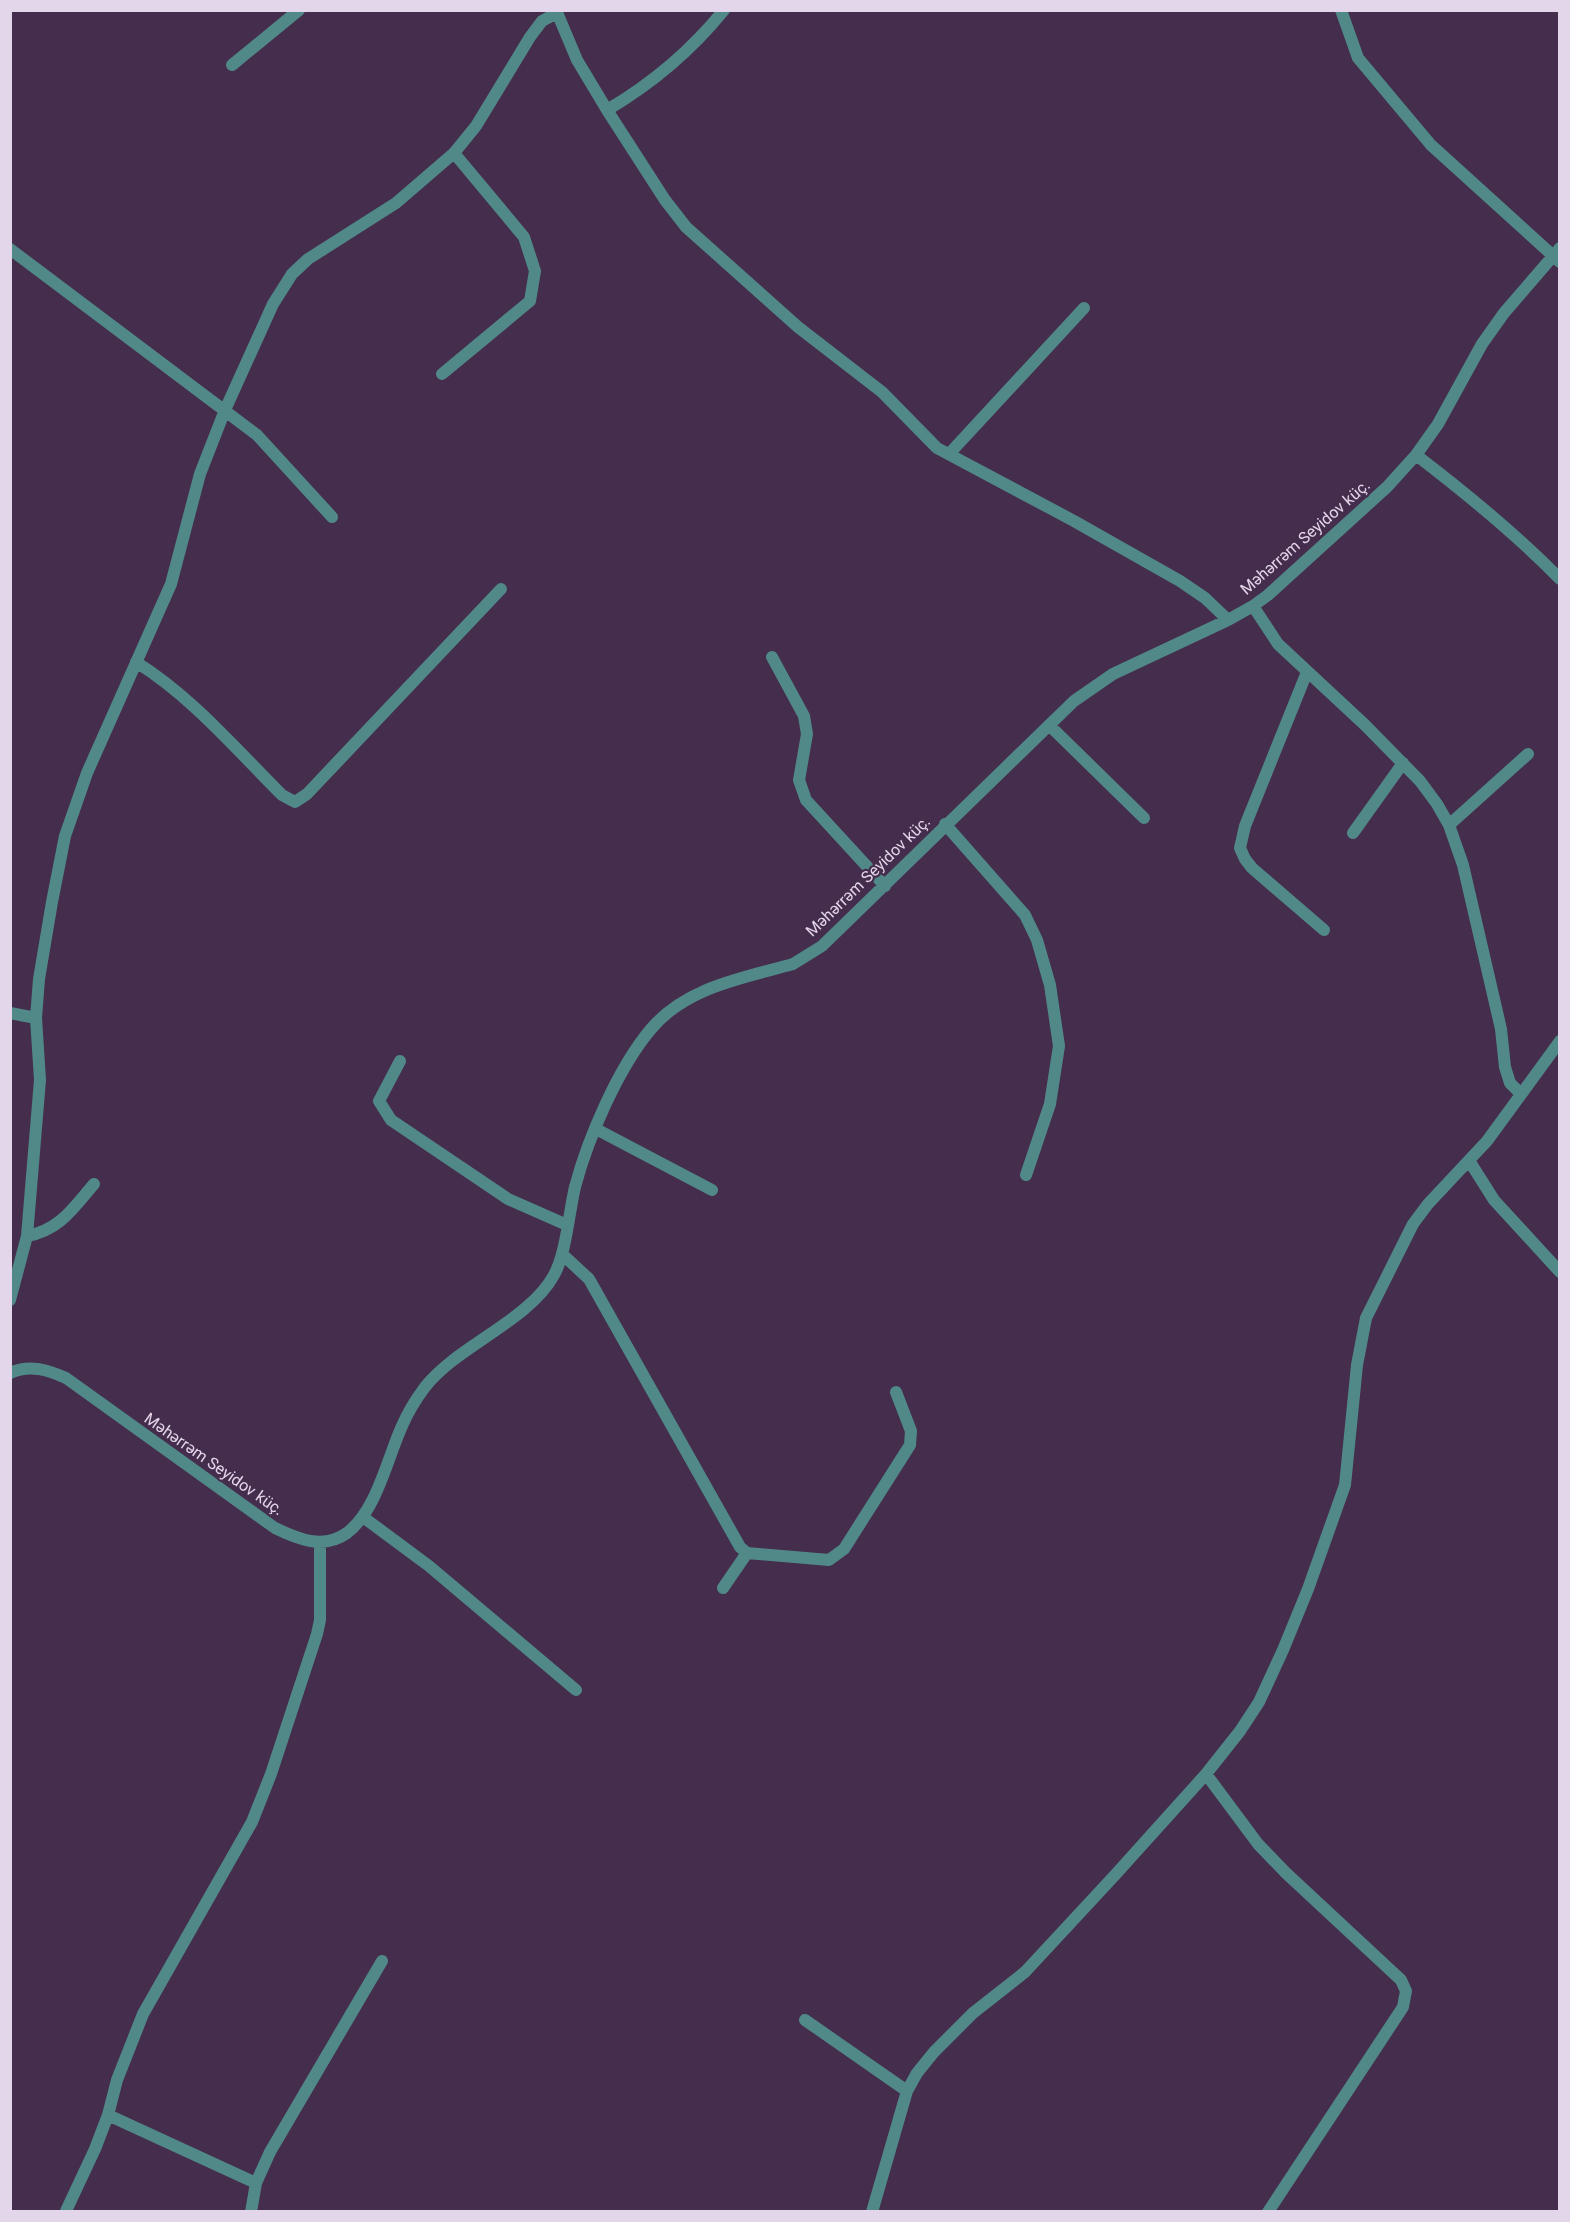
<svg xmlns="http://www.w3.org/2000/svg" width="1570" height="2222" font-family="Roboto,sans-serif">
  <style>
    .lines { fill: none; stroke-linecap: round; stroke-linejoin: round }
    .street { stroke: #518989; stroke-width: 12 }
    .labels { text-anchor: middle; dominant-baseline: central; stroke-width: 4.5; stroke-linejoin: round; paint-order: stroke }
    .street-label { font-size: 16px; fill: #e4d6ea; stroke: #442d4d }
  </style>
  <rect width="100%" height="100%" fill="#442d4d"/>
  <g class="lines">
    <path class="street" d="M 556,10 L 577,60 L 607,110 L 665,200 L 686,227 L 798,327 L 882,392 L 937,448 L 1074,521 L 1180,581 L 1205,598 L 1228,620
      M 1341,10 L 1358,58 L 1431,145 L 1560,262
      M 232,65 L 299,10
      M 607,110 C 653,83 690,52 724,10
      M 10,249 L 257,435 L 332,517
      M 442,374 L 530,301 L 535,271 L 524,237 L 454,153
      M 949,454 L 1084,308
      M 1416,455 C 1467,494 1515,533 1560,579
      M 1253,606 L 1278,644 L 1365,725 L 1420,781 L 1437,804 L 1449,825 L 1463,865 L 1501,1029 L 1505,1067 L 1510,1083 L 1521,1094
      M 772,657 L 804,716 L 807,734 L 799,780 L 806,800 L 885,886
      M 136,662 C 192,697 235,748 282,795 L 295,802 L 307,794 L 501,589
      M 1307,672 L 1245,826 L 1240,848 L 1245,859 L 1252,868 L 1324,930
      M 1049,725 L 1144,818
      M 945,824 L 1025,915 L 1037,940 L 1050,985 L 1059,1046 L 1050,1104 L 1026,1175
      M 1449,825 L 1528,754
      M 1353,833 L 1403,763
      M 10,1013 L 36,1018
      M 400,1061 L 379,1101 L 391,1120 L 508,1199 L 567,1225
      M 596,1129 L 712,1190
      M 1470,1162 L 1494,1200 L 1560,1272
      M 27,1236 C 60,1230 73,1208 94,1184
      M 562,1254 L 589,1279 L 740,1547 L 747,1553 L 829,1560 L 844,1549 L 910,1445 L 911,1431 L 896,1392
      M 10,1300 L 27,1236 L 40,1080 L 36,1018 L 39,979 L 52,902 L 65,836 L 87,773 L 171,584 L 200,474 L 225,410 L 273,304 L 292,274 L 308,259 L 396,203 L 454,153 L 476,126 L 530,37 L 542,21 L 557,13
      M 10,1373 C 30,1364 48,1370 66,1378 L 275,1528 C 298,1539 323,1550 347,1533 C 377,1510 387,1459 402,1426 C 408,1412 416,1399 425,1387 C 458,1345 529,1321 554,1275 C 566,1254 569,1212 575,1187 C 588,1138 618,1068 651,1029 C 686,987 743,978 793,964 L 822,946 L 1074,701 L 1113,674 L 1228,620 L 1253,606 L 1268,595 L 1387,487 L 1416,455 L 1438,424 L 1482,344 L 1504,313 L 1560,248
      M 363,1517 L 429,1566 L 576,1690
      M 723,1588 L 747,1553
      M 1206,1774 L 1258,1844 L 1286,1873 L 1401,1980 L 1406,1991 L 1403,2007 L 1268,2212
      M 805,2020 L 907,2091
      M 108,2115 L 256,2183
      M 66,2211 L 95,2149 L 108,2115 L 117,2080 L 143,2014 L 252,1822 L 271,1774 L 317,1634 L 320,1620 L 320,1543
      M 251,2212 L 256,2183 L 270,2152 L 382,1961
      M 872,2212 L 907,2091 L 917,2073 L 934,2052 L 973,2013 L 1025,1972 L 1115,1875 L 1206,1774 L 1240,1731 L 1259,1702 L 1283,1650 L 1308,1589 L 1345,1485 L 1357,1365 L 1366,1318 L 1413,1224 L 1428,1204 L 1487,1141 L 1560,1041"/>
  </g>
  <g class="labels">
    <g class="street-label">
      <text transform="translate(1305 537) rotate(-41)">Məhərrəm Seyidov küç.</text>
      <text transform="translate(868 876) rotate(-44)">Məhərrəm Seyidov küç.</text>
      <text transform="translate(214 1464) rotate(35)">Məhərrəm Seyidov küç.</text>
    </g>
  </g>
  <rect width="1570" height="2222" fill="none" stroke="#e4d6ea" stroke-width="24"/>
</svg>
